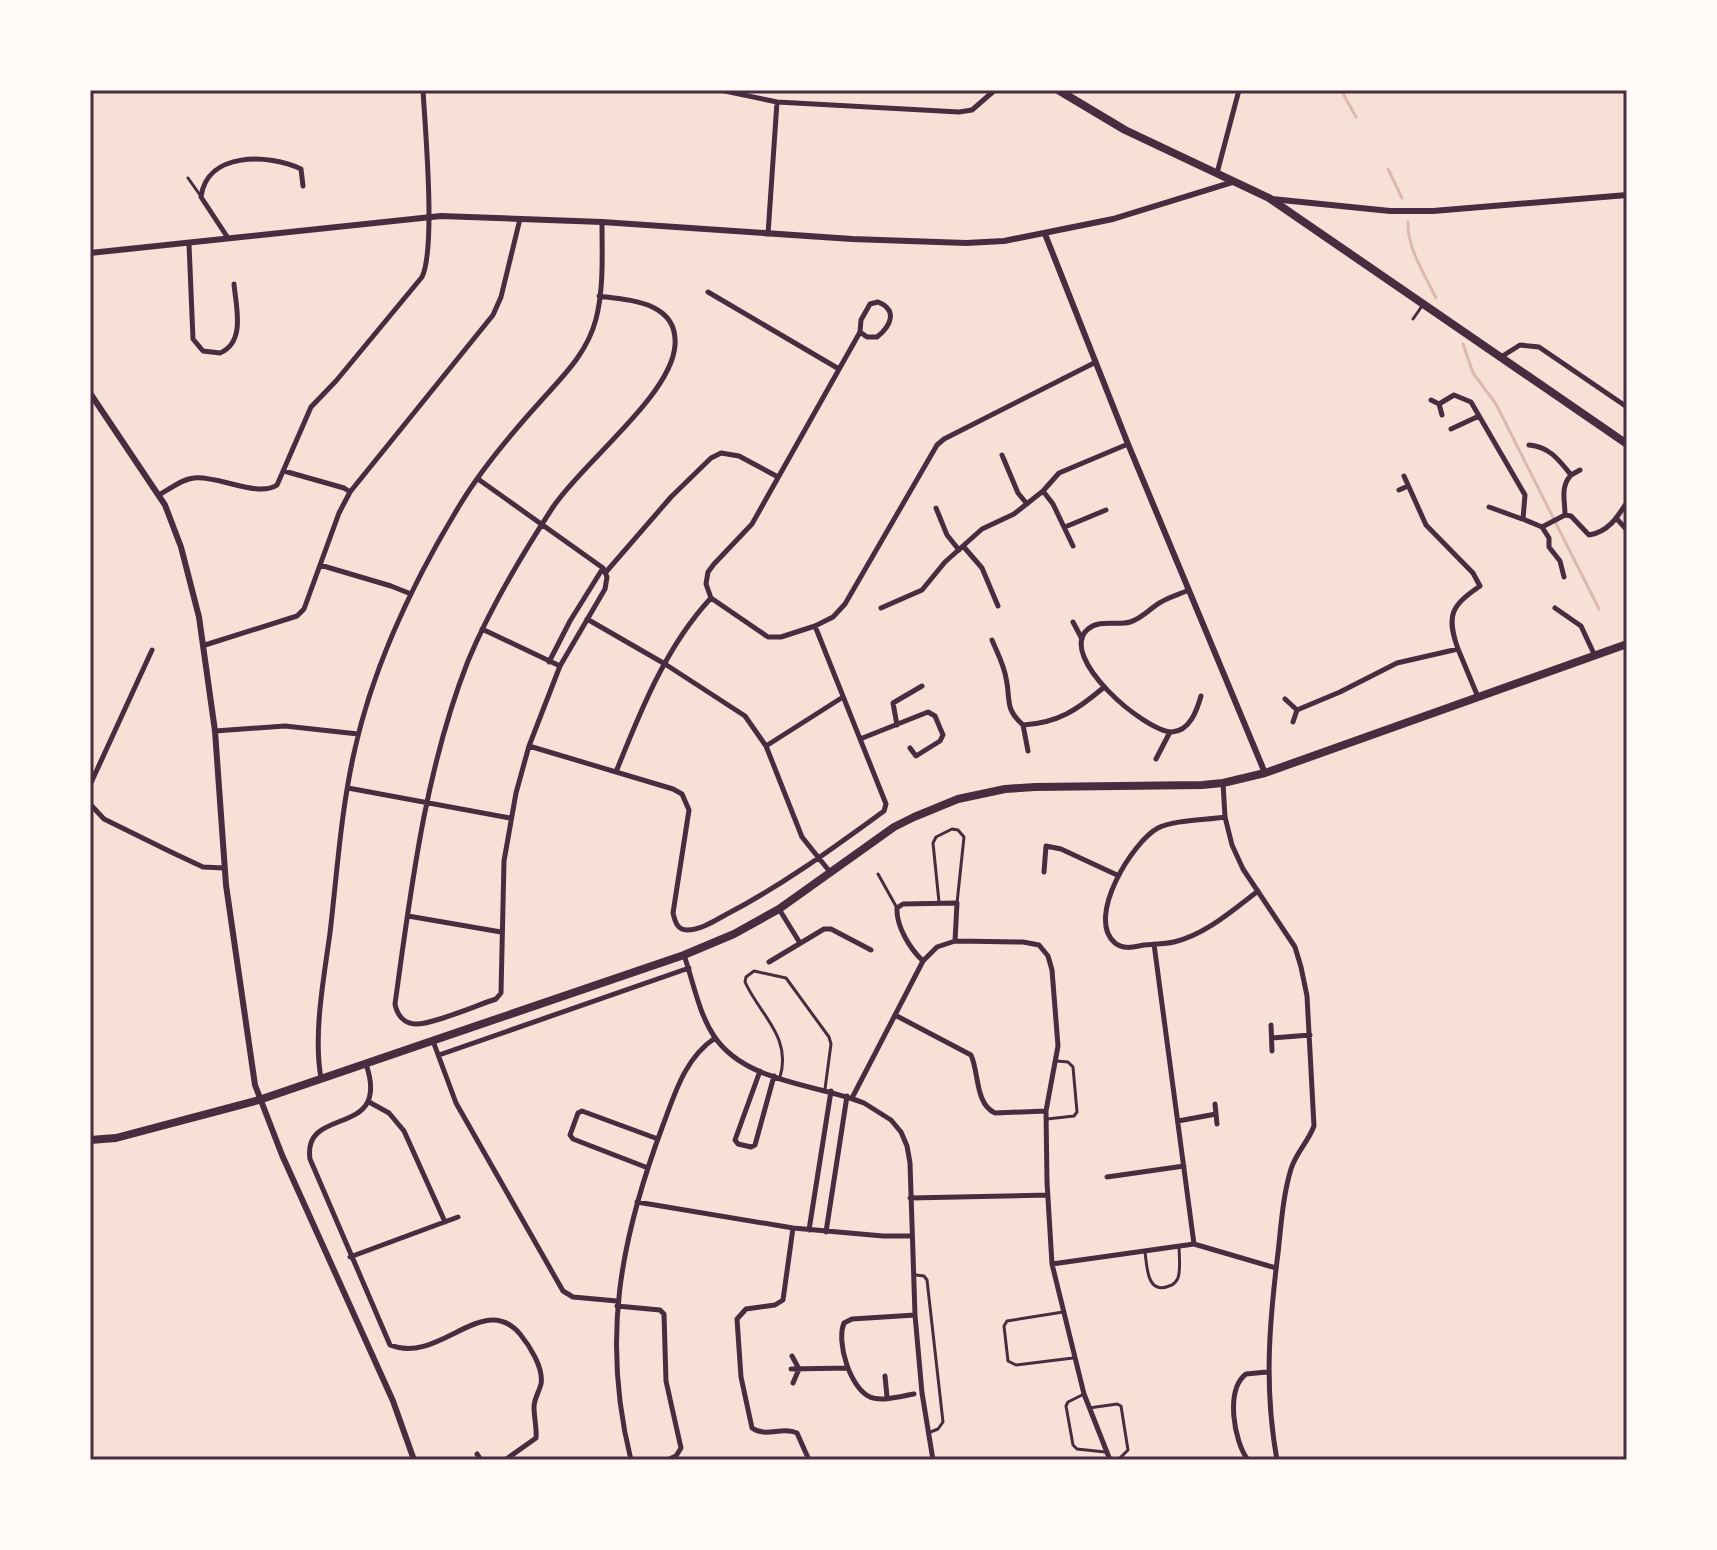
<svg xmlns="http://www.w3.org/2000/svg" width="1717" height="1550" font-family="'Fira Sans',sans-serif">
  <style>
    .lines { fill: none; stroke-linecap: round; stroke-linejoin: round }
    .stream { stroke: #dcb8b0; stroke-width: 3 }
    .service { stroke: #4a2c40; stroke-width: 3 }
    .minor { stroke: #4a2c40; stroke-width: 5 }
    .tertiary { stroke: #4a2c40; stroke-width: 6 }
    .primary { stroke: #4a2c40; stroke-width: 8 }
    .neatline { fill: none; stroke: #4a2c40; stroke-width: 3 }
  </style>
  <rect width="100%" height="100%" fill="#f7e1d7"/>
  <g class="lines">
    <path class="stream" d="M 1341,90 L 1356,117
      M 1388,169 L 1402,198
      M 1408,222 C 1407,248 1425,275 1436,298
      M 1463,344 L 1473,373 L 1496,404 L 1599,609"/>
    <path class="service" d="M 188,178 L 200,195
      M 1413,319 L 1422,306
      M 878,874 L 897,908
      M 939,902 L 933,843 L 936,837 L 952,829 L 958,830 L 964,837 L 957,903
      M 780,1077 C 792,1037 760,1015 745,982 L 746,977 L 754,971 L 786,978 L 829,1037 L 831,1044 L 825,1089
      M 1047,1119 L 1074,1116 L 1077,1112 L 1073,1067 L 1068,1062 L 1057,1061
      M 1145,1252 C 1147,1267 1147,1295 1169,1286 C 1174,1285 1176,1282 1178,1278 C 1181,1269 1179,1255 1179,1246
      M 916,1275 L 924,1276 L 927,1280 L 943,1422 L 938,1429 L 928,1433
      M 1063,1312 L 1007,1321 L 1004,1326 L 1008,1361 L 1016,1365 L 1073,1358
      M 1084,1394 L 1068,1402 L 1066,1406 L 1073,1445 L 1077,1449 L 1105,1452
      M 1089,1408 L 1117,1404 L 1121,1406 L 1128,1450 L 1118,1460"/>
    <path class="minor" d="M 720,90 L 777,102 L 959,112 L 972,110 L 995,90
      M 1217,173 L 1239,90
      M 768,234 L 777,102
      M 228,238 L 201,197 C 207,151 269,154 301,169 L 303,186
      M 189,244 L 193,339 L 203,351 L 220,353 C 246,342 236,307 234,284
      M 708,292 L 839,369
      M 599,296 C 630,300 678,302 675,345 C 672,395 582,463 553,507 C 521,556 490,608 468,661 C 425,770 411,889 395,1004 C 397,1015 404,1024 416,1024 C 434,1024 477,1005 496,999 L 501,993 L 504,861 L 516,793 L 529,746 L 560,666 L 605,589 L 607,577 L 603,568
      M 878,302 C 898,310 891,326 877,337 L 867,337 L 860,332 L 861,320 L 870,304 Z
      M 860,332 L 752,524 L 714,564 L 708,572 L 706,584 L 711,598 L 768,637 L 781,637 L 815,626 L 833,617 L 845,604 L 937,445 L 944,439 L 1096,362
      M 1501,357 L 1520,345 L 1539,347 L 1627,407
      M 1431,400 L 1439,404 L 1442,415
      M 1439,404 L 1454,395 L 1471,402 L 1525,495 L 1523,519 L 1542,527 L 1549,538 L 1549,547 L 1560,561 L 1564,577
      M 1451,429 L 1479,416
      M 1529,445 C 1550,447 1559,460 1571,475 C 1560,487 1565,500 1565,515
      M 1002,455 L 1018,493 L 1027,504
      M 284,471 L 344,488 L 350,492
      M 1571,475 L 1580,470
      M 1404,476 L 1426,525 L 1473,573 L 1480,586 C 1451,606 1446,615 1458,649
      M 478,479 L 603,568
      M 1399,490 L 1408,486
      M 1043,491 L 1053,504 L 1073,546
      M 159,495 C 170,489 182,479 194,478 C 217,475 258,498 277,485 L 311,407 L 336,381 L 422,277 C 436,248 425,127 423,90
      M 1489,507 L 1522,519
      M 936,508 L 947,535 L 959,550
      M 1565,515 L 1571,516 L 1589,535 C 1608,532 1617,518 1627,502
      M 1616,518 L 1627,530
      M 1065,527 L 1106,510
      M 1542,527 L 1565,515
      M 963,546 L 982,568 L 998,606
      M 320,565 L 391,586 L 411,594
      M 606,572 L 671,497 L 711,458 L 721,453 L 739,456 L 778,477
      M 1189,590 C 1180,594 1169,597 1161,602 C 1150,608 1143,618 1130,622 C 1117,626 1100,619 1088,629 C 1056,656 1145,732 1172,732 C 1190,731 1197,710 1201,696
      M 881,608 L 922,590 L 945,562 L 982,529 L 1014,514 L 1043,491 L 1059,473 L 1128,444
      M 1555,608 L 1581,626 L 1595,656
      M 587,619 L 665,664 L 745,716 L 766,746 L 802,837 L 830,872
      M 1073,622 L 1082,639
      M 482,629 L 560,666
      M 992,640 C 997,652 1004,665 1006,678 C 1011,700 1004,708 1023,725 C 1058,723 1077,710 1103,688
      M 205,645 L 297,616 L 304,609 L 339,513 L 350,492 L 493,315 L 501,297 L 520,219
      M 549,662 L 570,621 L 603,568
      M 1285,699 L 1297,710 L 1293,722
      M 1297,710 L 1340,692 L 1397,663 L 1458,649 L 1478,697
      M 897,725 L 893,703 L 922,686
      M 1023,725 L 1028,751
      M 215,731 L 285,726 L 358,734
      M 860,739 L 928,712 L 935,716 L 943,735 L 940,741 L 916,756 L 910,748
      M 529,746 L 673,789 L 682,794 L 689,810 L 673,913 C 675,921 677,930 687,930 C 701,930 716,920 727,914 C 783,885 833,848 884,811 L 886,804 L 815,626
      M 766,746 L 843,697
      M 1156,759 L 1170,732
      M 616,772 C 640,712 666,646 711,598
      M 1223,783 L 1225,817 L 1232,845 L 1243,869 L 1295,947 L 1301,967 L 1307,996 L 1314,1126 C 1308,1142 1296,1153 1291,1169 C 1283,1195 1281,1226 1278,1253 C 1269,1325 1264,1388 1277,1460
      M 90,785 L 152,650
      M 348,788 L 510,818
      M 90,804 L 104,819 L 171,852 L 203,867 L 224,868
      M 1225,817 C 1207,820 1173,820 1158,828 C 1133,841 1085,918 1115,943 C 1124,950 1133,947 1144,945 C 1154,944 1165,944 1174,942 C 1205,935 1233,910 1258,891
      M 1044,872 L 1046,846 L 1061,849 L 1117,875
      M 779,909 L 800,943
      M 408,916 L 501,932
      M 1154,944 L 1194,1244
      M 684,955 C 693,981 699,1014 714,1036 C 745,1083 817,1084 864,1103 L 891,1120 L 901,1132 L 907,1146 L 910,1163 L 915,1315 L 922,1393 L 933,1460
      M 923,961 C 910,949 896,926 897,908 L 903,904 L 957,903 L 955,941
      M 769,962 L 824,929 L 831,929 L 871,950
      M 895,1015 L 971,1055 C 979,1072 975,1104 995,1113 L 1046,1111
      M 1271,1025 L 1272,1051
      M 1272,1038 L 1310,1035
      M 433,1041 L 456,1103 L 563,1291 L 573,1297 L 617,1301
      M 439,1055 L 689,968
      M 366,1064 C 392,1140 302,1104 310,1159 L 390,1345 C 440,1365 483,1290 520,1334 C 529,1345 544,1368 541,1384 C 539,1392 534,1399 534,1407 C 534,1418 537,1428 536,1438 L 505,1460
      M 760,1071 L 735,1140 L 738,1144 L 751,1147 L 755,1145 L 774,1076
      M 321,1078 C 313,1034 324,977 330,933 C 337,873 341,811 354,753 C 373,665 414,580 461,503 C 483,467 511,434 539,403 C 562,377 587,354 596,319 C 604,288 602,253 602,222
      M 852,1098 L 923,961 L 937,947 L 955,941 L 1023,942 L 1039,945 L 1048,956 L 1052,970 L 1058,1046 L 1046,1111 L 1047,1182 L 1052,1264 L 1084,1394 L 1110,1460
      M 369,1102 L 389,1113 L 404,1131 L 445,1222
      M 1215,1104 L 1217,1124
      M 1178,1121 L 1216,1114
      M 648,1168 L 573,1139 L 570,1135 L 578,1113 L 582,1111 L 658,1139
      M 1107,1177 L 1184,1166
      M 910,1198 L 1048,1195
      M 637,1202 L 793,1228 L 883,1236 L 911,1236
      M 793,1228 L 783,1300 L 775,1305 L 746,1309 L 737,1319 L 741,1377 L 752,1428 C 766,1438 782,1426 797,1433 L 809,1460
      M 809,1230 L 831,1091
      M 826,1232 L 847,1096
      M 350,1257 L 458,1217
      M 1052,1264 L 1194,1244 L 1276,1268
      M 617,1306 L 660,1310 L 664,1314 L 666,1381 L 681,1448 L 676,1456 L 667,1460
      M 792,1356 L 799,1369 L 793,1383
      M 791,1369 L 847,1368
      M 885,1376 L 887,1397
      M 914,1394 C 902,1396 881,1402 870,1397 C 850,1388 836,1342 844,1323 L 852,1319 L 915,1315
      M 477,1454 L 481,1460
      M 631,1460 C 601,1340 620,1240 663,1125 C 675,1093 685,1058 715,1038
      M 1248,1460 C 1234,1442 1225,1390 1246,1374 L 1267,1372"/>
    <path class="tertiary" d="M 1272,199 L 1390,211 L 1433,211 L 1627,195
      M 1045,234 L 1128,444 L 1265,773
      M 90,253 L 441,216 L 602,222 L 852,239 L 966,243 L 1004,241 L 1113,219 L 1233,182
      M 90,393 L 165,505 L 181,547 L 199,617 L 215,731 L 226,885 L 255,1085 L 282,1155 L 393,1401 L 414,1460"/>
    <path class="primary" d="M 1058,90 L 1125,130 L 1269,198 L 1627,444
      M 90,1140 L 116,1138 L 259,1100 L 684,955 L 734,934 L 779,909 L 894,827 L 914,817 L 958,799 L 1005,789 L 1035,787 L 1202,785 L 1223,783 L 1265,773 L 1627,644"/>
  </g>
  <rect width="1717" height="1550" fill="none" stroke="#fffaf5" stroke-width="184"/>
  <rect x="92" y="92" width="1533" height="1366" class="neatline"/>
</svg>
